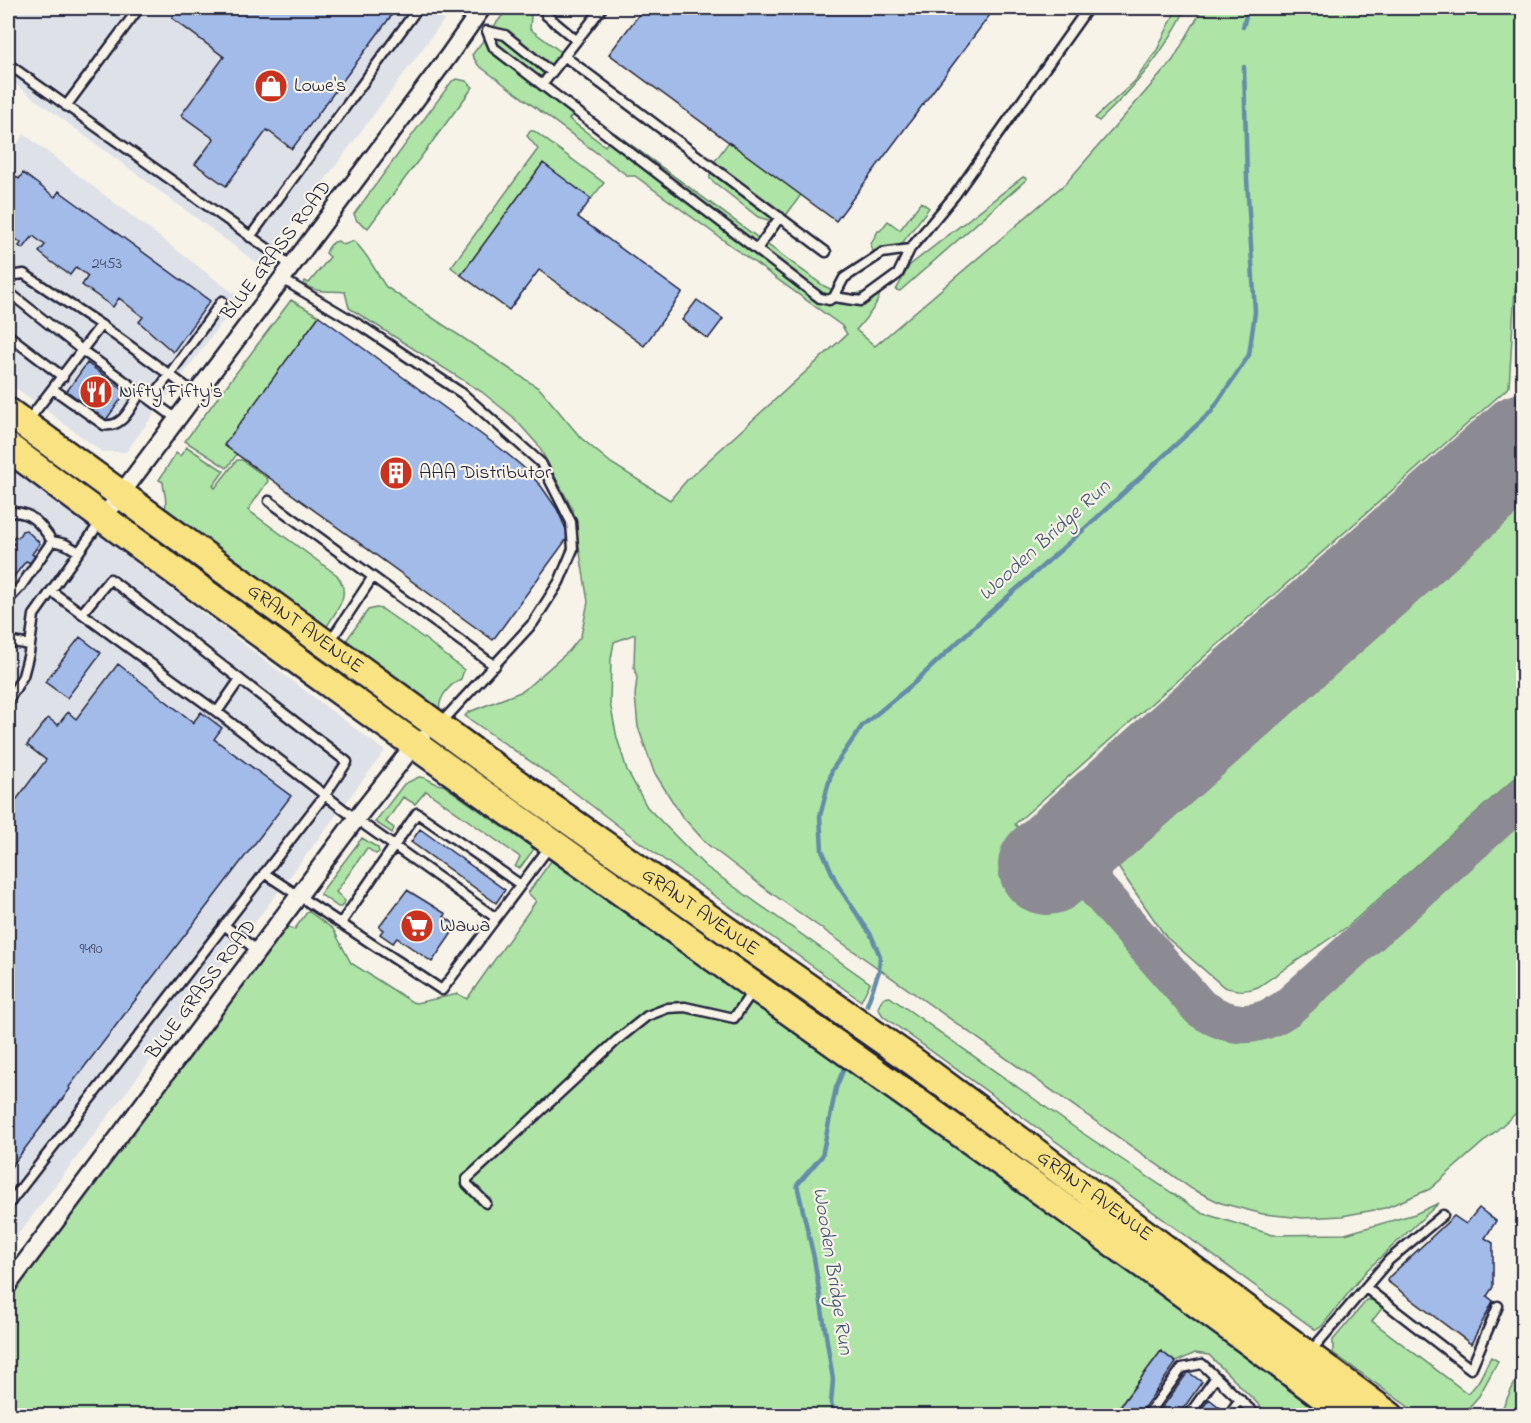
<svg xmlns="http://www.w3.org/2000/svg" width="1531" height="1423" font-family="'Indie Flower',sans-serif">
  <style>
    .built { fill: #dee2e8 }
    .green { fill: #aee4a6; stroke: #688370; stroke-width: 1.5 }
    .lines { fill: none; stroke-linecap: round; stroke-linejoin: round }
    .stream { stroke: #638da8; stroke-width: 4.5 }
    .taxiway { stroke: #8c8a92; stroke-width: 39 }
    .runway { stroke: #8c8a92; stroke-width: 98 }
    .building { fill: #a2bbe8; stroke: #22223b; stroke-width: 1.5 }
    .lane-casing { stroke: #22223b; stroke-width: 13 }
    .street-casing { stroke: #22223b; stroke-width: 21 }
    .primary-casing { stroke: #22223b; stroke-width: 32 }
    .lane { stroke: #f7f3e8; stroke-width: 8 }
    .street { stroke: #f7f3e8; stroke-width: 16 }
    .primary { stroke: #f8e281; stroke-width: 27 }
    .labels { text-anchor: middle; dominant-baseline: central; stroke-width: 4.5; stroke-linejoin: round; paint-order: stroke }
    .number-label { font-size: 16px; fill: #424866 }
    .poi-label { font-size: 20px; fill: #22223b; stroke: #f7f3e8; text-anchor: start }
    .street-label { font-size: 20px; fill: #22223b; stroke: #f7f3e8 }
    .water-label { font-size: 21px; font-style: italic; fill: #435872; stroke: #f7f3e8 }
  </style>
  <rect width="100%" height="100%" fill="#f7f3e8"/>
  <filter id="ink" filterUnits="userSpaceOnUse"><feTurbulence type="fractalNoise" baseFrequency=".0167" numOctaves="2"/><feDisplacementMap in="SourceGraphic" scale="12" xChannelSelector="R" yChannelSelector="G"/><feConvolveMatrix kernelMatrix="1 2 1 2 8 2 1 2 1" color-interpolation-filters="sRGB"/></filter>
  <g filter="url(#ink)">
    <path class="built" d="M 8,8 L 453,8 L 261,266 L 8,79 Z
      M 24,134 L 240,298 L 126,452 L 102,452 L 8,382 L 8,157 Z
      M 8,466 L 385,751 L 8,1248 Z"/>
    <path class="green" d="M 508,8 C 518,8 525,7 531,16 L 530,29 L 561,52 L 541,79 L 567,98 L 563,104 L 574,113 L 569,119 L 605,146 L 615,133 L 824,286 C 845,297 861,296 882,286 C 879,305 867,317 856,330 L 875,346 L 1067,182 L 1173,60 L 1203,8 L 1523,8 L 1524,288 L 1515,288 L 1509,387 L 1015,824 L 1178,1009 C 1219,1043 1252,1048 1297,1017 L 1523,816 L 1523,1107 L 1430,1189 L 1385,1208 L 1342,1216 L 1303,1218 L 1263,1214 L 1221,1203 L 1192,1189 L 767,890 L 707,844 L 681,815 L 654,772 L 638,727 L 635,695 L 637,678 L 634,667 L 635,634 L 614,642 L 611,659 L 610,703 L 617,738 L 627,770 L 647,807 L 705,866 L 870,983 L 861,1001 L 638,841 L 570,789 L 465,716 L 469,712 L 523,691 L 569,651 L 581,636 L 588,602 L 573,510 L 538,445 L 513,417 L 482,392 L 349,308 L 345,292 C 330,290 317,294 304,284 L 305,281 L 309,283 L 330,257 L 326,253 C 328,247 332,242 338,241 L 343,245 L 354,241 C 368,254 375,271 386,287 L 540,389 L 581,438 L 611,463 L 670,500 L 687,480 L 847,334 L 842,326 L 635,176 L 628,176 L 478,65 L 472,55 Z
      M 1177,8 L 1186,8 C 1165,52 1135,87 1099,121 L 1095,118 L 1135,81 L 1157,50 Z
      M 457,79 L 466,81 L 473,87 L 368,228 L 357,221 L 354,214 L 452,81 Z
      M 747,117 L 819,170 L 787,214 L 768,220 L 758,217 L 710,179 L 710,172 L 712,165 Z
      M 530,131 L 534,131 L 604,183 L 591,199 L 543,164 L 461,275 L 451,267 L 538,149 L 527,136 Z
      M 1023,177 L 1027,179 L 900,291 L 896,290 L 910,265 Z
      M 921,202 L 929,208 L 894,254 L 882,259 C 875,255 872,252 871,244 L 878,231 L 880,231 L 888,221 L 900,230 Z
      M 291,300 L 319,316 L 225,445 L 237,454 L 227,468 L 185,441 Z
      M 187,447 L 224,471 L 213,486 L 215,488 L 237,460 L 242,460 L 267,478 L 268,481 L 248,510 L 337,575 C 352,595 337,609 326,628 L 165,508 C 168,501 163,490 163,482 L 159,480 L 176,453 L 180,456 Z
      M 1523,507 L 1523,771 L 1347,927 L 1258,987 C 1246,992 1236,991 1224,987 L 1166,937 L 1118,867 Z
      M 376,608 L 382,609 L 425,639 L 464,670 L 461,679 C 450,684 437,699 440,711 L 345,642 L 368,610 Z
      M 419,777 C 429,777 433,785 443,785 L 534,849 L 520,868 L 515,867 L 520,857 L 426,791 L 415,804 L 403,797 L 386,822 L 394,828 L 392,833 L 375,822 L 404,784 Z
      M 362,838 L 378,848 L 379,852 L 376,854 L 367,848 L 336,892 L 345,901 L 341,907 L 338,907 L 320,894 L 322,891 Z
      M 551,861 L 567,872 L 570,868 L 1150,1284 L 1327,1415 L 1269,1415 L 1209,1355 L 1195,1353 L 1176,1362 L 1161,1351 L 1113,1415 L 8,1416 L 8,1299 L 288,926 L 294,930 L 308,911 L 333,929 L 351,963 L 412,1002 L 416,1003 L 458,994 L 467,999 L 536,901 L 528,893 Z
      M 890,997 L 1078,1130 L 1202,1213 L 1273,1235 L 1345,1234 L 1415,1214 L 1439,1203 L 1367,1270 L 1322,1326 L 1316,1330 L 883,1016 L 878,1008 L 883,998 Z
      M 1367,1300 L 1375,1300 L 1383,1307 L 1372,1321 L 1467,1393 C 1479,1386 1484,1369 1491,1357 L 1498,1361 L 1479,1396 L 1462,1415 L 1420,1415 L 1333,1353 L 1333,1340 Z
      M 1522,1368 L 1524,1369 L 1523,1415 L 1499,1415 Z"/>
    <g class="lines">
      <path class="stream" d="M 1243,27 L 1248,8
        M 867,1005 L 879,971 L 880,956 L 871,935 L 837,884 L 822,850 L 820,816 L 832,770 L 862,726 L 914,683 L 977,624 L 1090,524 L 1211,412 L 1249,355 L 1255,312 L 1247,179 L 1244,67
        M 836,1416 L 831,1403 L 833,1380 L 814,1258 L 797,1185 L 822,1156 L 836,1088 L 844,1068"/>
      <path class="taxiway" d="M 1485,476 L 1512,459 L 1524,456
        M 1064,851 L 1200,1008 C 1231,1029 1257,1029 1287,1008 L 1524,796"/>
      <path class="runway" d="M 1047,866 L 1524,442"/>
    </g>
    <path class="building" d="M 180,8 L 397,8 L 292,149 L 267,130 L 226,186 L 195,164 L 214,139 L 181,115 L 224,57 L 172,18 Z
      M 644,8 L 995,8 L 836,221 L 609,54 Z
      M 543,163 L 591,199 L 578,217 L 682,293 L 644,346 L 539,270 L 509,310 L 461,275 Z
      M 8,170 L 19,179 L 23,173 L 55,197 L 59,191 L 210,301 L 173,352 L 139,322 L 143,317 L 119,298 L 113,307 L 82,285 L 88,276 L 76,267 L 70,275 L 50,261 L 39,252 L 45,245 L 33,236 L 23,249 L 19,246 L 21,243 L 8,233 Z
      M 697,300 L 723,319 L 708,339 L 682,320 Z
      M 319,316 L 500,448 L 523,467 L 541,486 L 557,509 L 569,536 L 493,640 L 224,445 Z
      M 87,363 L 126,392 L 106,420 L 67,391 Z
      M 26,530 L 40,543 L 32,554 L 36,557 L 31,563 L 26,561 L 8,584 L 8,549 L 14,544 L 11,541 L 15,536 L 18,538 L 22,531 Z
      M 80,637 L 101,653 L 67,698 L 45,682 Z
      M 118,664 L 193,722 L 192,724 L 201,712 L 222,728 L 214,739 L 291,796 L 69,1087 L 70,1089 L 8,1171 L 8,811 L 46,760 L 27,745 L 48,718 L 58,725 L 68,712 L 76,719 Z
      M 420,829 L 505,890 L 496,903 L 411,842 Z
      M 407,890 L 446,914 L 444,917 L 455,924 L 452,929 L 454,930 L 432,962 L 397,938 L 393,943 L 380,934 L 383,930 L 379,927 Z
      M 1479,1208 L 1496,1221 L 1485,1238 L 1493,1243 L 1493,1287 L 1487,1296 L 1493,1301 L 1471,1344 L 1387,1281 L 1388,1278 L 1454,1216 L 1466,1224 Z
      M 1161,1351 L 1176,1363 L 1138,1416 L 1113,1416 Z
      M 1188,1372 L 1202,1382 L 1178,1416 L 1156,1416 Z
      M 1209,1399 L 1223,1410 L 1219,1416 L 1197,1416 Z"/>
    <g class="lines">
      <g class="lane-casing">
        <path id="lane" d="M 552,8 L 546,15 L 576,40
          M 564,56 L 826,252
          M 8,64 L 292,266
          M 551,72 L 505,35 L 487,31 L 494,48 L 820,298 L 829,300 L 834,297 L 861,301 L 898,274 L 910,249 L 955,195 L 1088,8
          M 542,85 L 602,8
          M 66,106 L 139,8
          M 250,237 L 418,8
          M 757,249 L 780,217
          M 8,276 L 24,274 L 101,325 L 196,394
          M 282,279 L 363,327 L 463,394 L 541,463 L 571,522 L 573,549 L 559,582 L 533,623 L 440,724
          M 8,284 L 11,294 L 83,351 L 177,419
          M 834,297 L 844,278 L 882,253 L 910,249
          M 8,335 L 63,377
          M 53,389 L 104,425 C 123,428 131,407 140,393
          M 151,400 L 222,301
          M 27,422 L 101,325
          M 8,475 L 9,469 L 17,458
          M 269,501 L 495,666
          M 8,513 C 29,509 41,524 52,541 L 65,544 L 79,552
          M 51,591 L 217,712 L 356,819 L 496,918
          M 8,600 L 21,586 L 52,541
          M 8,641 L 30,645
          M 329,643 L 372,578
          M 8,701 L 23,676 L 29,653 L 34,615 L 101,521
          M 217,712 L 240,679
          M 264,873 L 442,990 L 550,846
          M 341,923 L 417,813 L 521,885
          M 224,925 L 258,951
          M 486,1203 L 467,1184 L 467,1179 L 617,1040 L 647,1016 L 668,1008 L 685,1007 L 734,1018 L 754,989
          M 8,1205 L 325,795 L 347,762 L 110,579 L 82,613
          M 1366,1288 L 1471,1369 L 1498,1306
          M 1310,1352 L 1389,1260 L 1443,1215
          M 1147,1416 L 1182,1368 L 1202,1364 L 1257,1416
          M 1188,1416 L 1216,1377
          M 1228,1416 L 1240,1399"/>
      </g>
      <g class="street-casing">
        <path id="street" d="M 103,518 L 447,58 L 482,8
          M 8,1285 L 356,819 L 414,745 L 422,739"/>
      </g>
      <g class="primary-casing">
        <g id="primary">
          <path id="s1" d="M 8,412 L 523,788 L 914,1062 L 1390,1416"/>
          <path d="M 8,447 C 344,700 691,939 1033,1185 C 1139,1261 1245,1337 1349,1416"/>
        </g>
      </g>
      <use href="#lane" class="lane"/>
      <use href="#street" class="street"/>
      <use href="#primary" class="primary"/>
    </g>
  </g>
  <defs>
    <g id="shop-disc" transform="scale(1.725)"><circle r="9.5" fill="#c8321e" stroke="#f7f3e8"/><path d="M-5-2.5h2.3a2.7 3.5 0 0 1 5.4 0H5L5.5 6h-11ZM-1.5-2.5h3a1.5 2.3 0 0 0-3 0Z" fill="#fff"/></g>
    <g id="restaurant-disc" transform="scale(1.725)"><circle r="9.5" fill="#c8321e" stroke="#f7f3e8"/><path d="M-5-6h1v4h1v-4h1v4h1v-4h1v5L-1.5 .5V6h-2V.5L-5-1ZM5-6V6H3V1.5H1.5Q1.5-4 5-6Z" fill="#fff"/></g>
    <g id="building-disc" transform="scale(1.725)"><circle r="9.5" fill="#c8321e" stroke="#f7f3e8"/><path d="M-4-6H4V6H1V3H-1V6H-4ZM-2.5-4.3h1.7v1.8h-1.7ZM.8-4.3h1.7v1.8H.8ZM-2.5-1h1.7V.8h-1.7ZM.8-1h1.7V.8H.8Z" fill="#fff"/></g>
    <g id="supermarket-disc" transform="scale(1.725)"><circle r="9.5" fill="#c8321e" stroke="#f7f3e8"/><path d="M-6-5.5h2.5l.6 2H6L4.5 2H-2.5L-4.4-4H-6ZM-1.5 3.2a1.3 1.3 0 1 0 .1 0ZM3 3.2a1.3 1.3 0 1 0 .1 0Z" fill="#fff"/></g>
  </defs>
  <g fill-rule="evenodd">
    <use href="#shop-disc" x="271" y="86"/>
    <use href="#restaurant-disc" x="96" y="392"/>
    <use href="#building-disc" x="396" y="473"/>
    <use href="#supermarket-disc" x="417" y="926"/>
  </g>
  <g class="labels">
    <g class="number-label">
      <text x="107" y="264">2453</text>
      <text x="91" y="949">9490</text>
    </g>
    <g class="poi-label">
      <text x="294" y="86">Lowe's</text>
      <text x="119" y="392">Nifty Fifty's</text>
      <text x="419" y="473">AAA Distributor</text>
      <text x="440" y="926">Wawa</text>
    </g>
    <g class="street-label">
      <text transform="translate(277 251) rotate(-53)">BLUE GRASS ROAD</text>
      <text stroke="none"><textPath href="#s1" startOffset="368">GRANT AVENUE</textPath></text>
      <text stroke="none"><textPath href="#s1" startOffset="854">GRANT AVENUE</textPath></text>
      <text transform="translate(202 990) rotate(-53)">BLUE GRASS ROAD</text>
      <text stroke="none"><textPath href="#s1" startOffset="1340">GRANT AVENUE</textPath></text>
    </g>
    <g class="water-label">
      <text transform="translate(1045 541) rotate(-42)">Wooden Bridge Run</text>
      <text transform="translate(832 1271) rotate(81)">Wooden Bridge Run</text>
    </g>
  </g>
  <rect width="1531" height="1423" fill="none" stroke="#f7f3e8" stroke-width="30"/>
  <rect x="15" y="15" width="1501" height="1393" fill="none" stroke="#22223b" stroke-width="2" filter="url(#ink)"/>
</svg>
